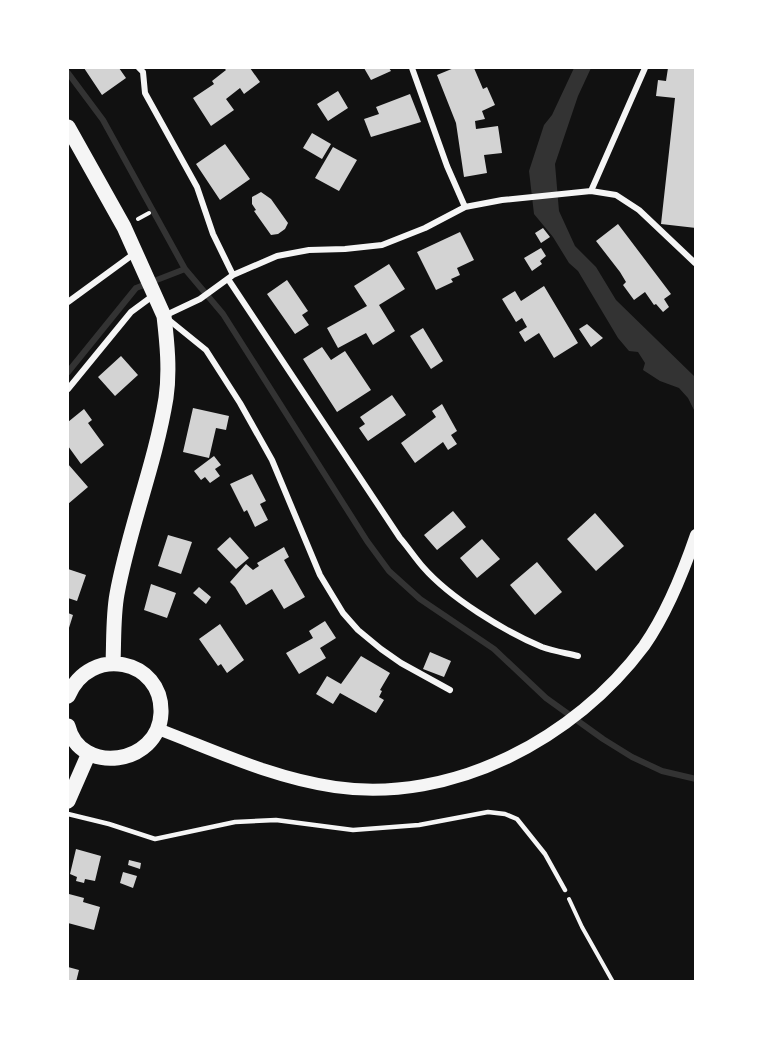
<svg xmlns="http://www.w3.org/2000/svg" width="763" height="1049" font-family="Ubuntu,sans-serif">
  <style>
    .water { fill: #333 }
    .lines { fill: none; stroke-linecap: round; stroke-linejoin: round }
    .stream { stroke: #333; stroke-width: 6 }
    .building { fill: #d3d3d3 }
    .path { stroke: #f5f5f5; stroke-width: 4 }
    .service { stroke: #f5f5f5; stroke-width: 4.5 }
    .minor { stroke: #f5f5f5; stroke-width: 6 }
    .secondary { stroke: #f5f5f5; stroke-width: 12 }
    .primary { stroke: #f5f5f5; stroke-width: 15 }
  </style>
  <rect width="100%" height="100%" fill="#111"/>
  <path class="water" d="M 574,68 L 591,68 L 578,96 L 555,164 L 559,211 L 575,246 L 596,267 L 616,300 L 695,377 L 695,412 L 688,398 L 679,388 L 660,381 L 643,370 L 645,363 L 638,352 L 629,351 L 618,338 L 578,271 L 569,263 L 553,237 L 534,214 L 529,171 L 544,125 L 552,115 Z"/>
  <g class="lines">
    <path class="stream" d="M 68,73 L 103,120 L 185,269 L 223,314 L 367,541 L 389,571 L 420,599 L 494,649 L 546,698 L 603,739 L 632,757 L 662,771 L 696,779
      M 68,372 L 136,288 L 185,269"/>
  </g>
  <path class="building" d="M 84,68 L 119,68 L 126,78 L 102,95 Z
    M 224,68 L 250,68 L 260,82 L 244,94 L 240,88 L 226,99 L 234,110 L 211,126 L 193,98 L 214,84 L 212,81 L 226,70 Z
    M 364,68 L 389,68 L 391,71 L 371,80 Z
    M 454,68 L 474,68 L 483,89 L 487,87 L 495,105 L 482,111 L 485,119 L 475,121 L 476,129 L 498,126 L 502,153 L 484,155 L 487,173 L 464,177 L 456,123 L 437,75 Z
    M 668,68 L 696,68 L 696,228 L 661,224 L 675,98 L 656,96 L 658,80 L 666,81 Z
    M 338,91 L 348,108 L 328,121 L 317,104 Z
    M 410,94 L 421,122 L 371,137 L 364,119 L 379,114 L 376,107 Z
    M 312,133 L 331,144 L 322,159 L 303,148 Z
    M 225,144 L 250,179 L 220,200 L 196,164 Z
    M 333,147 L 357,160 L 339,191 L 315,178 Z
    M 261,192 L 271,199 L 288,223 L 285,229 L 278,234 L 271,235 L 254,211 L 256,210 L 252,204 L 252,197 Z
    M 618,224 L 671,294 L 664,299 L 669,307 L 663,312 L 656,304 L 654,305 L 645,292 L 634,300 L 623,285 L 626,282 L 620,272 L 596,241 Z
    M 543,228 L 550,237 L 541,243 L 535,233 Z
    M 460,232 L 474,260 L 457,268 L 460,275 L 451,279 L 453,282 L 436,290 L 417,252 Z
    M 541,248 L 546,256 L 540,261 L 542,264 L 532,271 L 524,258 Z
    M 389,264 L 405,289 L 379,305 L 395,331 L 373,345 L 366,333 L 338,348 L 327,328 L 367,306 L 354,286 Z
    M 287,280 L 308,311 L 302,315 L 309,325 L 295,334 L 267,294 Z
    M 544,286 L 578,343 L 554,358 L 539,333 L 525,342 L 519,332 L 527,327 L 522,318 L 516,322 L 502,299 L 515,291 L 521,301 Z
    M 587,324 L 603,338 L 591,347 L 579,329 Z
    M 423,328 L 443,361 L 431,369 L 410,336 Z
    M 322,347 L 331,360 L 345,351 L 371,390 L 337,412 L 303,359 Z
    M 121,356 L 138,375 L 115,396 L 98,377 Z
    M 392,395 L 406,415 L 368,441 L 359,428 L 365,424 L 360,417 Z
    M 442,404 L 457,431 L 451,435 L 457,444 L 448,450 L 443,442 L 415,463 L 401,443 L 436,417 L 432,411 Z
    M 193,408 L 229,416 L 226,430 L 216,428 L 209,458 L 183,452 Z
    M 84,409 L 92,420 L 88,423 L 104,445 L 81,464 L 68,446 L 68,422 Z
    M 214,456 L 221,465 L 215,469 L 220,476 L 210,483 L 205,477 L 201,480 L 194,471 Z
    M 68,464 L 88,487 L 68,504 Z
    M 252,474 L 266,501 L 260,504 L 268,520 L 255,527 L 247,510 L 244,512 L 230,484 Z
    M 453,511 L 466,527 L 437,550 L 424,535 Z
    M 595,513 L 624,546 L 596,571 L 567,539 Z
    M 168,535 L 192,542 L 181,574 L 158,566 Z
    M 230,537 L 249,558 L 236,569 L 217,549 Z
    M 482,539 L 500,559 L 477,578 L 460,558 Z
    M 284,547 L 289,557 L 284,560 L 305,597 L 284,609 L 272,589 L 246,605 L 235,587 L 230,582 L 246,564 L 253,570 L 259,566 L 257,563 Z
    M 537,562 L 562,592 L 535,615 L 510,585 Z
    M 68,569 L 86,575 L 77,601 L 68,598 Z
    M 151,584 L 176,593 L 167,618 L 144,610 Z
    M 199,587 L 211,597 L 206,604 L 193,593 Z
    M 68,613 L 73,615 L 68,631 Z
    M 325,621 L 336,638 L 320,648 L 326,658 L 299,674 L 286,653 L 313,638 L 309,631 Z
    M 220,624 L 244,660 L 227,673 L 221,664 L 218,666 L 199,639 Z
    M 430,652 L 451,661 L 444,677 L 423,669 Z
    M 361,656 L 390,673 L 380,690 L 382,691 L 379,697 L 384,700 L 376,713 L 340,693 L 333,704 L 316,694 L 327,676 L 341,684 Z
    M 76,849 L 101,856 L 95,881 L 85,879 L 84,883 L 76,881 L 77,877 L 70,874 Z
    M 129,860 L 141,863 L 140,869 L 128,865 Z
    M 123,872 L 137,876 L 133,888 L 120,883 Z
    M 69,894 L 84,898 L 83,902 L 100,907 L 94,930 L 68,923 L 68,898 Z
    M 68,967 L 79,970 L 76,982 L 68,982 Z"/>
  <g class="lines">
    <path class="path" d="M 138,219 L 149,213
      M 569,899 L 582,927 L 613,982"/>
    <path class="service" d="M 68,814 L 109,824 L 155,839 L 235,822 L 276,820 L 353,830 L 419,825 L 488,812 L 505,814 L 517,819 L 545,854 L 565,890"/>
    <path class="minor" d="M 139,68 L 143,72 L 145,93 L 197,187 L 213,234 L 233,275
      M 412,68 L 447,166 L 465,207
      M 591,191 L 645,68
      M 228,279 L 400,538 C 408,547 415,558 423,567 C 450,598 504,631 542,647 C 553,651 566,653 578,656
      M 68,302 L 135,253
      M 68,389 L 131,312 L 154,295
      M 450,690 L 401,663 L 381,649 L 358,630 L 343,613 L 320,575 L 272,460 L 240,403 L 206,350 L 164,316 L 200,299 L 233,275 L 277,256 L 309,250 L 345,249 L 382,245 L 425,228 L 465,207 L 502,200 L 591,191 L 616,195 L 639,210 L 695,263"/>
    <path class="secondary" d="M 158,729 C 216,751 272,778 335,787 C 452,804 575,739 644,646 C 667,613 683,573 696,535"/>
    <path class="primary" d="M 68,127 L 124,227 L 164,316 C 167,342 170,371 166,398 C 155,465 129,528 117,594 C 113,616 114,640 113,663
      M 68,696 C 90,644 163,659 161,713 C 159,765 80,776 68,726
      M 68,801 L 89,753"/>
  </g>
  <rect width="763" height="1049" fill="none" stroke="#ffffff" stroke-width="138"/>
</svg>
